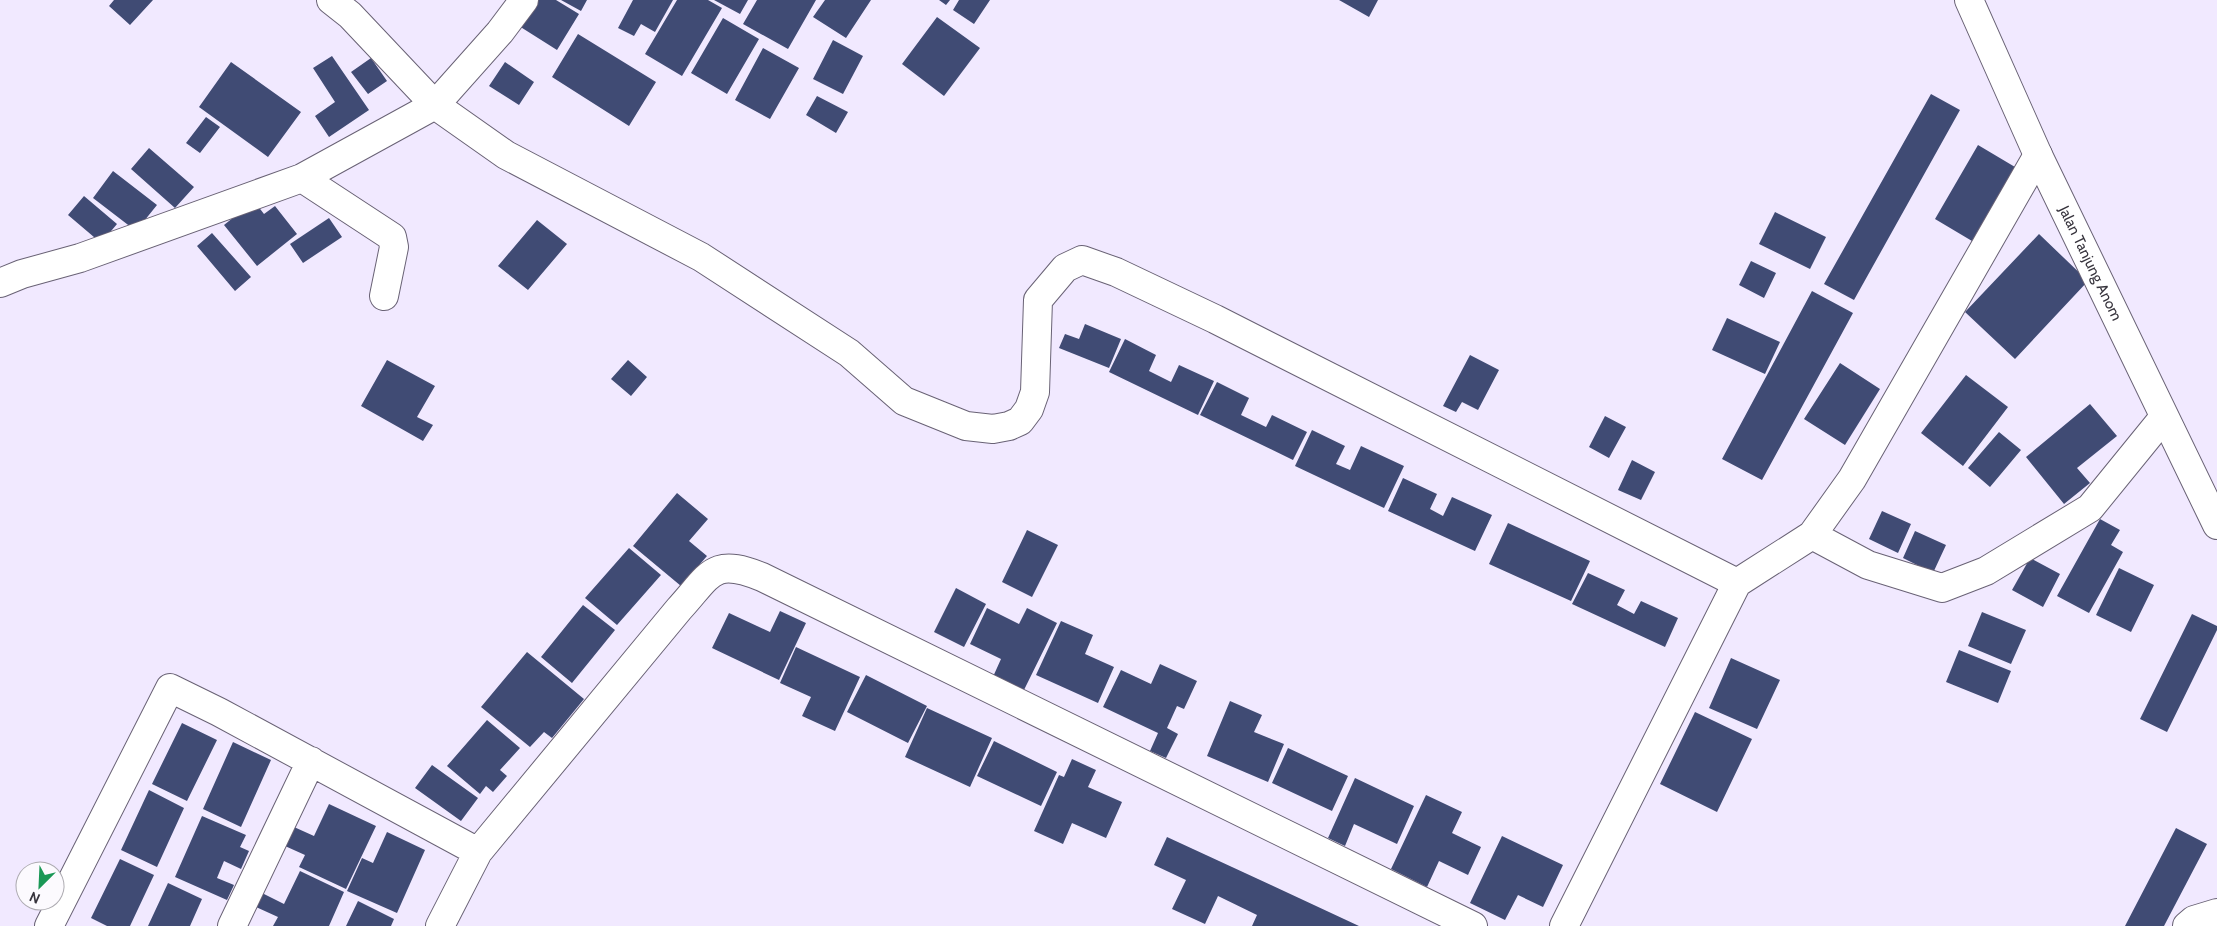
<svg xmlns="http://www.w3.org/2000/svg" width="2217" height="926" font-family="Cabin,sans-serif">
  <style>
    .building { fill: #404b74 }
    .lines { fill: none; stroke-linecap: round; stroke-linejoin: round }
    .minor-casing { stroke: #696275; stroke-width: 30 }
    .major-casing { stroke: #696275; stroke-width: 30 }
    .minor { stroke: #fff; stroke-width: 28 }
    .major { stroke: #fff; stroke-width: 28 }
    .labels { text-anchor: middle; dominant-baseline: central; stroke-width: 5; stroke-linejoin: round; paint-order: stroke }
    .street-label { font-size: 15px; fill: #37343d; stroke: #fcfafe }
  </style>
  <rect width="100%" height="100%" fill="#f1e9ff"/>
  <path class="building" d="M 114,0 L 153,0 L 130,25 L 109,6 Z
    M 535,0 L 556,0 L 579,14 L 557,50 L 519,26 Z
    M 561,0 L 587,0 L 581,11 Z
    M 633,0 L 673,0 L 655,32 L 641,24 L 634,36 L 618,28 Z
    M 677,0 L 708,0 L 722,8 L 682,76 L 645,54 Z
    M 714,0 L 748,0 L 740,14 Z
    M 757,0 L 816,0 L 788,49 L 743,24 Z
    M 825,0 L 871,0 L 846,38 L 813,17 Z
    M 939,0 L 950,0 L 946,5 Z
    M 959,0 L 990,0 L 974,24 L 953,10 Z
    M 1339,0 L 1378,0 L 1369,17 Z
    M 937,17 L 980,48 L 944,96 L 902,64 Z
    M 723,18 L 759,39 L 727,94 L 691,73 Z
    M 578,34 L 656,82 L 629,126 L 552,77 Z
    M 833,40 L 863,56 L 843,94 L 813,79 Z
    M 763,48 L 799,68 L 770,119 L 735,100 Z
    M 332,56 L 369,110 L 329,137 L 315,116 L 335,102 L 313,68 Z
    M 371,58 L 387,81 L 368,94 L 351,72 Z
    M 231,62 L 301,112 L 268,157 L 199,107 Z
    M 505,62 L 534,82 L 519,105 L 489,86 Z
    M 1931,94 L 1960,110 L 1854,300 L 1824,284 Z
    M 817,96 L 848,112 L 836,133 L 806,115 Z
    M 206,117 L 220,127 L 200,153 L 186,143 Z
    M 1978,145 L 2015,167 L 1972,241 L 1935,219 Z
    M 149,148 L 194,187 L 175,208 L 131,169 Z
    M 113,171 L 157,205 L 136,231 L 93,198 Z
    M 84,196 L 117,224 L 101,243 L 68,215 Z
    M 254,201 L 264,214 L 275,206 L 297,234 L 257,266 L 224,225 Z
    M 1775,212 L 1826,237 L 1810,269 L 1759,244 Z
    M 329,218 L 342,237 L 303,263 L 290,244 Z
    M 537,220 L 567,244 L 528,290 L 498,266 Z
    M 212,233 L 251,277 L 235,291 L 197,246 Z
    M 2039,234 L 2088,281 L 2015,359 L 1965,312 Z
    M 1751,261 L 1776,273 L 1764,298 L 1739,285 Z
    M 1812,291 L 1853,313 L 1762,480 L 1722,459 Z
    M 1727,318 L 1780,342 L 1765,374 L 1712,350 Z
    M 1085,324 L 1121,339 L 1109,368 L 1059,348 L 1065,334 L 1079,339 Z
    M 1125,339 L 1156,355 L 1149,371 L 1171,382 L 1179,365 L 1214,381 L 1198,415 L 1109,372 Z
    M 1470,355 L 1499,370 L 1478,410 L 1462,402 L 1456,412 L 1443,406 Z
    M 387,360 L 435,386 L 417,417 L 433,425 L 423,441 L 361,406 Z
    M 628,360 L 647,377 L 631,396 L 611,379 Z
    M 1840,363 L 1880,389 L 1845,445 L 1804,419 Z
    M 1966,375 L 2008,407 L 1963,466 L 1921,433 Z
    M 1217,382 L 1249,398 L 1241,415 L 1266,427 L 1272,415 L 1307,432 L 1293,460 L 1200,415 Z
    M 2090,404 L 2117,436 L 2077,468 L 2090,483 L 2064,504 L 2026,457 Z
    M 1605,416 L 1626,427 L 1609,458 L 1589,447 Z
    M 1312,430 L 1345,446 L 1336,464 L 1350,470 L 1361,446 L 1404,466 L 1384,508 L 1295,466 Z
    M 1999,432 L 2021,450 L 1990,487 L 1968,468 Z
    M 1632,460 L 1655,472 L 1641,500 L 1618,490 Z
    M 1403,478 L 1437,494 L 1430,509 L 1443,516 L 1452,497 L 1492,515 L 1475,551 L 1388,511 Z
    M 677,493 L 708,519 L 689,541 L 707,556 L 681,586 L 633,546 Z
    M 1882,511 L 1911,524 L 1898,553 L 1869,539 Z
    M 2100,519 L 2120,530 L 2111,545 L 2123,552 L 2089,613 L 2057,596 Z
    M 1508,523 L 1590,561 L 1571,601 L 1489,564 Z
    M 1027,530 L 1058,545 L 1032,597 L 1002,582 Z
    M 1915,531 L 1946,545 L 1933,573 L 1903,558 Z
    M 629,548 L 661,575 L 617,625 L 585,598 Z
    M 2030,558 L 2060,574 L 2043,607 L 2012,590 Z
    M 2119,568 L 2154,585 L 2131,632 L 2096,615 Z
    M 1588,573 L 1625,590 L 1617,605 L 1634,614 L 1641,601 L 1678,618 L 1665,647 L 1572,604 Z
    M 956,588 L 986,604 L 964,647 L 934,632 Z
    M 583,605 L 615,630 L 572,683 L 541,657 Z
    M 987,608 L 1019,624 L 1027,608 L 1057,623 L 1022,694 L 992,679 L 1001,659 L 970,644 Z
    M 780,611 L 806,623 L 779,680 L 712,648 L 729,613 L 770,632 Z
    M 1982,612 L 2026,630 L 2011,664 L 1968,646 Z
    M 2192,614 L 2217,626 L 2217,630 L 2167,732 L 2140,719 Z
    M 1061,621 L 1093,635 L 1085,654 L 1114,667 L 1098,703 L 1036,675 Z
    M 796,647 L 860,677 L 835,731 L 802,716 L 811,697 L 780,683 Z
    M 1959,650 L 2011,671 L 1998,703 L 1946,682 Z
    M 527,652 L 584,699 L 552,738 L 544,732 L 530,747 L 481,707 Z
    M 1731,658 L 1780,680 L 1757,729 L 1709,708 Z
    M 1160,664 L 1197,681 L 1184,709 L 1177,706 L 1167,728 L 1178,734 L 1166,758 L 1150,751 L 1158,733 L 1103,707 L 1121,670 L 1151,684 Z
    M 866,675 L 927,706 L 908,743 L 847,712 Z
    M 1230,701 L 1262,715 L 1254,732 L 1284,744 L 1268,782 L 1207,756 Z
    M 927,708 L 992,738 L 970,787 L 905,757 Z
    M 1695,712 L 1752,739 L 1717,812 L 1660,784 Z
    M 487,720 L 520,748 L 500,770 L 507,776 L 493,792 L 486,786 L 480,794 L 447,766 Z
    M 182,723 L 217,740 L 187,801 L 152,784 Z
    M 994,741 L 1057,772 L 1041,806 L 977,776 Z
    M 233,742 L 271,760 L 241,827 L 203,809 Z
    M 1288,748 L 1348,776 L 1332,811 L 1272,783 Z
    M 1072,759 L 1096,770 L 1088,787 L 1122,802 L 1106,838 L 1072,823 L 1063,844 L 1034,831 L 1059,775 L 1064,777 Z
    M 432,765 L 478,798 L 461,821 L 415,788 Z
    M 1355,778 L 1414,806 L 1397,844 L 1354,824 L 1345,846 L 1328,838 Z
    M 149,790 L 184,808 L 157,867 L 121,850 Z
    M 1426,795 L 1462,812 L 1452,833 L 1481,847 L 1468,875 L 1439,861 L 1427,887 L 1391,869 Z
    M 329,804 L 376,826 L 346,889 L 299,867 L 305,855 L 285,846 L 294,827 L 314,836 Z
    M 202,816 L 246,835 L 240,847 L 249,851 L 241,869 L 224,861 L 217,878 L 234,885 L 227,900 L 175,877 Z
    M 2176,828 L 2207,844 L 2164,926 L 2125,926 Z
    M 387,832 L 425,850 L 397,913 L 347,891 L 362,858 L 373,863 Z
    M 1502,836 L 1563,865 L 1543,907 L 1518,895 L 1505,920 L 1470,903 Z
    M 1167,837 L 1271,885 L 1359,926 L 1252,926 L 1257,915 L 1218,896 L 1205,924 L 1172,909 L 1186,880 L 1154,865 Z
    M 120,859 L 154,875 L 130,926 L 107,926 L 91,918 Z
    M 300,871 L 344,892 L 329,926 L 273,926 L 278,917 L 256,907 L 262,893 L 284,904 Z
    M 168,883 L 202,899 L 190,926 L 148,926 Z
    M 358,901 L 394,919 L 391,926 L 346,926 Z"/>
  <g class="lines">
    <g class="minor-casing">
      <path id="minor" d="M 331,0 L 350,15 L 435,105 L 506,155 L 701,257 L 849,353 L 904,401 L 966,426 L 993,429 L 1009,426 L 1020,421 L 1029,409 L 1035,392 L 1038,300 L 1065,268 L 1082,260 L 1116,272 L 1215,319 L 1737,583
        M 302,178 L 392,237 L 394,247 L 384,296
        M 0,283 L 22,274 L 80,258 L 302,178 L 435,105 L 500,32 L 524,0
        M 1812,535 L 1868,565 L 1942,588 L 1986,571 L 2090,508 L 2164,417
        M 49,926 L 170,688 L 219,712 L 478,852
        M 232,926 L 311,761
        M 440,926 L 478,852 L 679,609 C 711,574 712,557 762,577 L 1473,926
        M 1564,926 L 1737,583 L 1812,535 L 1852,479 L 2038,155
        M 2187,926 L 2194,920 L 2217,913"/>
    </g>
    <g class="major-casing">
      <g id="major">
        <path id="s1" d="M 1969,0 L 2038,155 L 2217,525"/>
      </g>
    </g>
    <use href="#minor" class="minor"/>
    <use href="#major" class="major"/>
  </g>
  <g class="labels">
    <g class="street-label">
      <text stroke="none"><textPath href="#s1" startOffset="290">Jalan Tanjung Anom</textPath></text>
    </g>
  </g>
  <g transform="translate(40 886) rotate(204)"><circle r="24" fill="#fcfafe" stroke="#adabb1"/>
  <path d="M0-4L9 19L0 12L-9 19Z" fill="#1a9856"/>
  <text y="-8" font-size="14" font-weight="bold" text-anchor="middle" fill="#37343d">N</text>
  </g>
</svg>
